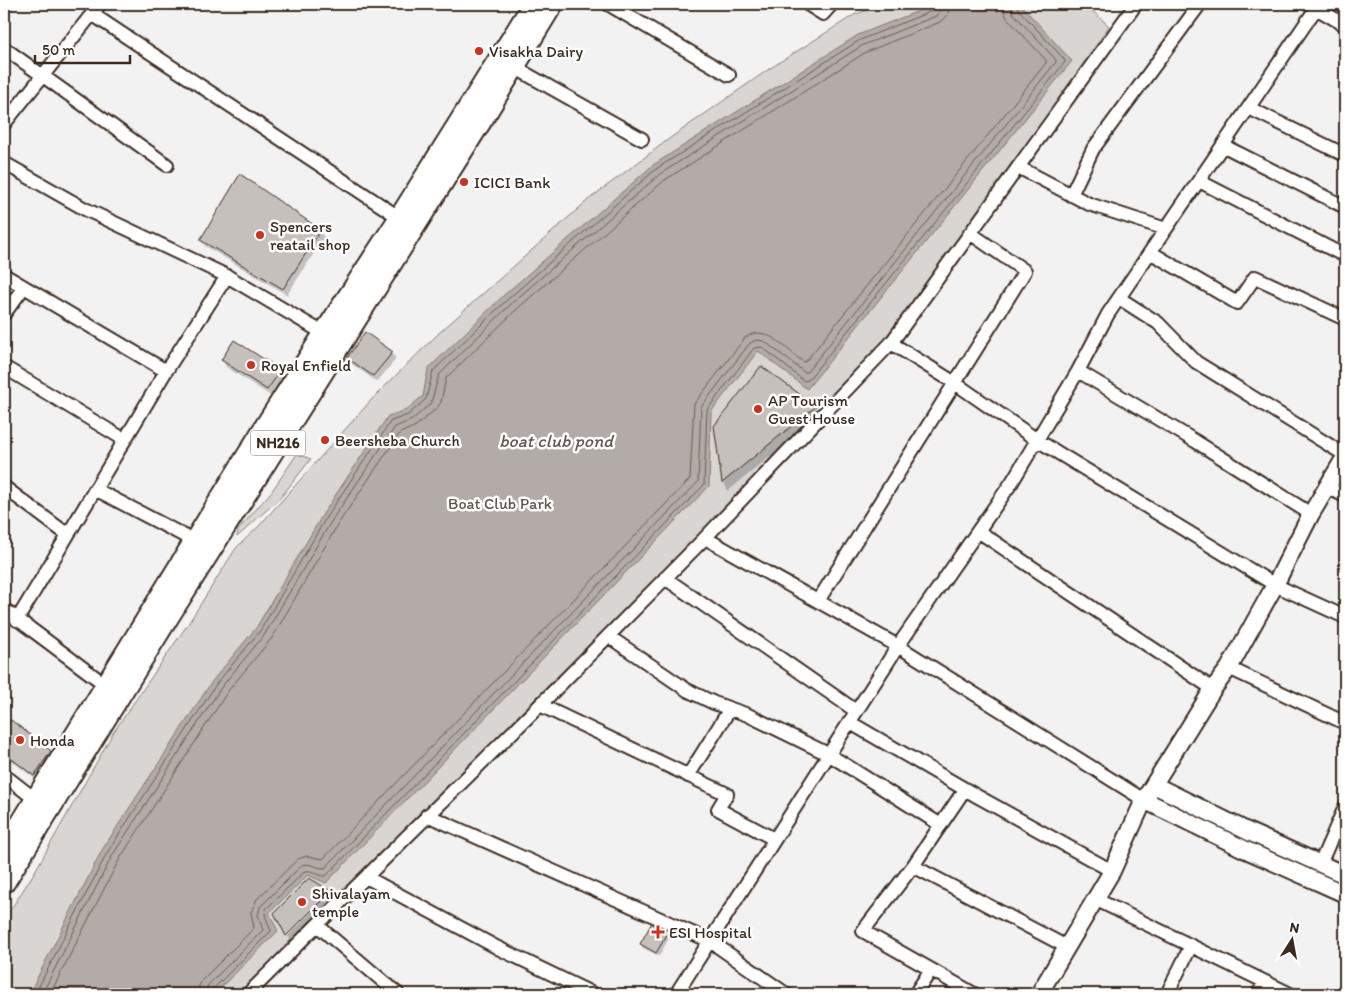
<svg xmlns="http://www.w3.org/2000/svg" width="1349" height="998" font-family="Itim,sans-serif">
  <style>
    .green { fill: #d8d5d2; stroke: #8a8078 }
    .water { fill: #b2aba7; stroke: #827770 }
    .shadow { fill: #0003 }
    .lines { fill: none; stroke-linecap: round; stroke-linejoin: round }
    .shore { stroke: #6b5e55; stroke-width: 1 }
    .building { fill: #c6c0bd; stroke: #3b2a1e }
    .minor-casing { stroke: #3b2a1e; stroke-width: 16 }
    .tertiary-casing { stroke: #3b2a1e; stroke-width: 20 }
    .trunk-casing { stroke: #3b2a1e; stroke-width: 25 }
    .minor { stroke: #fff; stroke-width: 12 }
    .tertiary { stroke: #fff; stroke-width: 16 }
    .trunk { stroke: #fff; stroke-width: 21 }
    .poi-dot { fill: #c8321e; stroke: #fff; stroke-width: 2 }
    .labels { text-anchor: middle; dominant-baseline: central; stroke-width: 5; stroke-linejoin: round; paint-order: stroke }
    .shield { fill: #fff; stroke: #766a62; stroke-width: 1 }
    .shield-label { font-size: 15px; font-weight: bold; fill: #3b2a1e }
    .poi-label { font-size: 16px; fill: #3b2a1e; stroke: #fff; text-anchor: start }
    .park-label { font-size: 16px; fill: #62554b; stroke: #fff }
    .water-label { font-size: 18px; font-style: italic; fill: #65574e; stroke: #fff }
  </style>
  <rect width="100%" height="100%" fill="#f3f2f2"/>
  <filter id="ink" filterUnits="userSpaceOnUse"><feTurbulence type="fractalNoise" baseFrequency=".02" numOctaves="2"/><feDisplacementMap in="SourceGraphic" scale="10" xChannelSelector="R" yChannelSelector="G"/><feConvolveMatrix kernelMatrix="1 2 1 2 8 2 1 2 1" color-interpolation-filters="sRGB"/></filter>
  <g filter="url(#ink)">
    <path class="green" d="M 883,4 L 1085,4 L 1109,26 L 1020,158 L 901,329 L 702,532 L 240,994 L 4,994 L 4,920 L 34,873 L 113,733 L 188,624 L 236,548 L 259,526 L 374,397 L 440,332 L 588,200 L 673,136 L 769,69 L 854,15 Z
      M 297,454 L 311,459 L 281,497 L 237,537 L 238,530 L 272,491 Z"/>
    <path class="water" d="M 936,4 L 1020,4 L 1072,61 L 807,389 L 758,351 L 711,412 L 709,486 L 326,883 L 308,875 L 269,913 L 278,931 L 214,994 L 29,994 L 102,850 L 213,680 L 256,628 L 323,514 L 388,416 L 406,410 L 423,396 L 428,369 L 504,295 L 653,165 L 858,35 Z"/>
    <path class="shadow" d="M 320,231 L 324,238 L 287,295 L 205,246 L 201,240 Z
      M 365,334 L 392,353 L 396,359 L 377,382 L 352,364 L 348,358 Z
      M 223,360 L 280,371 L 283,377 L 271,396 L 226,367 Z
      M 762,368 L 815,407 L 820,416 L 728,491 L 724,483 L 715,426 Z
      M 11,722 L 50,752 L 54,758 L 38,781 L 4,755 L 4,730 Z
      M 330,893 L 333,898 L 291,941 L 288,936 Z
      M 670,929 L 672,933 L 659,956 L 643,948 L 641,944 Z"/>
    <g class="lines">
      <path class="shore" d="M 35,994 L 107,853 L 217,683 L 260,631 L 327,516 L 391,421 L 408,415 L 426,399 L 433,371 L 508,299 L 656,169 L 860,40 L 932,11 L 935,8 L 936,4
        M 42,994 L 112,856 L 222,686 L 265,634 L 332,520 L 395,427 L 412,420 L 431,403 L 439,375 L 512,303 L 660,174 L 863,45 L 936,16 L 941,10 L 942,4
        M 50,994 L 119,860 L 228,691 L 272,638 L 338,524 L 400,433 L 416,426 L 437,408 L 441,402 L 446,378 L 517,309 L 665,180 L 866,52 L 940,22 L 948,14 L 950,4
        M 197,994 L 199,986 L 203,979 L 254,928 L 251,912 L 257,899 L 298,859 L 307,856 L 323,859 L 690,479 L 694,404 L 745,338 C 765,322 787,350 803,362 L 806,361 L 1046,63 L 1046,60 L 1007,18 L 1004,11 L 1003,4
        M 205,994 L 208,985 L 263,930 L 258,915 L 260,907 L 302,865 C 311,862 317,869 325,868 L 698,482 L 701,407 L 750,343 L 756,340 L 764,341 L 804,372 L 807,372 L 1056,62 L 1056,60 L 1013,13 L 1010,4
        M 211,994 L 213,989 L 271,931 L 265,915 L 266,909 L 305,871 C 313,869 319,877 326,876 L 704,485 L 707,410 L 754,348 L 762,347 L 804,381 L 808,380 L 1065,62 L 1064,59 L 1018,9 L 1016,4"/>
    </g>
    <path class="building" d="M 240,174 L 321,230 L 283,289 L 200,240 Z
      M 365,332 L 393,352 L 373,376 L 347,358 Z
      M 234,340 L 281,370 L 267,390 L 221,360 Z
      M 761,366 L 816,406 L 722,483 L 714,426 Z
      M 11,720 L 51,751 L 34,776 L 4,753 L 4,728 Z
      M 309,878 L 331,891 L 286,936 L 274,913 Z
      M 654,919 L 671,928 L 656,953 L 640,944 Z"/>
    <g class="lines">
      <g class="minor-casing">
        <path id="minor" d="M 608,4 L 729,75
          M 807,4 L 823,14 L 832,4
          M 1316,8 L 1345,25
          M 92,14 L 400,218
          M 4,48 L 167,165
          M 514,67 L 642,139
          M 1249,108 L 1345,155
          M 4,124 L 100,4
          M 1224,146 L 1345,207
          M 4,163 L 85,209 L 227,276 L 330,337
          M 1018,167 L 1089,204 L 1166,229
          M 1199,181 L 1345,256
          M 1071,195 L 1093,149 L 1200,4
          M 1150,252 L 1237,303 L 1255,277 L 1345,319
          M 4,275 L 166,371
          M 1119,298 L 1158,323 L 1196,362 L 1345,455
          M 4,314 L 24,287
          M 891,343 L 955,383 L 1037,440 L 1275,585 L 1345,617
          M 4,367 L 125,440
          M 1078,371 L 1195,441 L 1311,514
          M 4,487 L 68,535
          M 1327,487 L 1345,496
          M 95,489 L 196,542
          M 978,531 L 1213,689
          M 705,538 L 898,646 L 1144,800
          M 665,578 L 856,711
          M 818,601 L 1025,271 L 970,233
          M 4,609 L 107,686
          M 17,620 L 166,371 L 227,276
          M 608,636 L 687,690 L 714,703 L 748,715 L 828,754 L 941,825
          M 1229,668 L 1345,723
          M 540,705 L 727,794 L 718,809 L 774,839
          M 849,722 L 975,795 L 1112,871
          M 4,775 L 36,800
          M 688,776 L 730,709
          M 427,815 L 710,941 L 786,994
          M 1320,864 L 1345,807
          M 913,866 L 965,789
          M 366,877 L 317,925 L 398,994
          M 1095,899 L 1290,994
          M 248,994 L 317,925
          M 593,994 L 498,948 L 366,877 L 540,705 L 702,541 L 891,343 L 1136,4
          M 676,994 L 898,646 L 1012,482 L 1078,371 L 1108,314 L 1319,4
          M 915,994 L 931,970
          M 974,994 L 863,931 L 913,866 L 1067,947
          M 1167,994 L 1191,946
          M 1258,994 L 1265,982"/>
      </g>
      <g class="tertiary-casing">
        <path id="tertiary" d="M 1154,785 L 1251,833 L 1345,875
          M 1144,800 L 1244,849 L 1345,894
          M 1039,994 L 1112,871 L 1144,800 L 1213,689 L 1229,668 L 1275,585 L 1311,514 L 1345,457"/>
      </g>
      <g class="trunk-casing">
        <path id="trunk" d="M 4,852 L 266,426 L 325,333 L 400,218 L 534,4
          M 4,882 L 169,615 L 480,122 L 552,4"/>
      </g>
      <use href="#minor" class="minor"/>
      <use href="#tertiary" class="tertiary"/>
      <use href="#trunk" class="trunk"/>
    </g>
  </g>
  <g class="poi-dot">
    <circle cx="479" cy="51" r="5"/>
    <circle cx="464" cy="182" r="5"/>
    <circle cx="260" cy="235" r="5"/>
    <circle cx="251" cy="365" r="5"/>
    <circle cx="758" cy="409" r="5"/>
    <circle cx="325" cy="440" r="5"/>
    <circle cx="20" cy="740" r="5"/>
    <circle cx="302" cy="902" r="5"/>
    <path d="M655.5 924.5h5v5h5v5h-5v5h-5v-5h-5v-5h5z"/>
  </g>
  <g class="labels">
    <rect class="shield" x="250.5" y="430.5" width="55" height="25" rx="4"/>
    <g class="shield-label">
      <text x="278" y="443">NH216</text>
    </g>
    <g class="poi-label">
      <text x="489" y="51">Visakha Dairy</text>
      <text x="474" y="182">ICICI Bank</text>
      <text x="270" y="226">Spencers<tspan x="270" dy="18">reatail shop</tspan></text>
      <text x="261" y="365">Royal Enfield</text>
      <text x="768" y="400">AP Tourism<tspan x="768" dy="18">Guest House</tspan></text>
      <text x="335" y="440">Beersheba Church</text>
      <text x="30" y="740">Honda</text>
      <text x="312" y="893">Shivalayam<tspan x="312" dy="18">temple</tspan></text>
      <text x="669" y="932">ESI Hospital</text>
    </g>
    <g class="park-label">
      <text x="500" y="503">Boat Club Park</text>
    </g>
    <g class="water-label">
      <text x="556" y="441">boat club pond</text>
    </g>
  </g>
  <rect width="1349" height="998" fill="none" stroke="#fff" stroke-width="20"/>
  <rect x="10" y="10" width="1329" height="978" fill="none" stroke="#3b2a1e" stroke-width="2" filter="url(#ink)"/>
  <g transform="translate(1292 940) rotate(11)" stroke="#ffffff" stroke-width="4" paint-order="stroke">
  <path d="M0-4L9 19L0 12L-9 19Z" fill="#3b2a1e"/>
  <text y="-8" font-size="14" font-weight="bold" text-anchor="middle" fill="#3b2a1e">N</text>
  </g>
  <path d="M35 55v8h95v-8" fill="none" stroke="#3b2a1e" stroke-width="2.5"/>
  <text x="42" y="55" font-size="15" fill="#3b2a1e" stroke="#ffffff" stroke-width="4" paint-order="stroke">50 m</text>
</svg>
